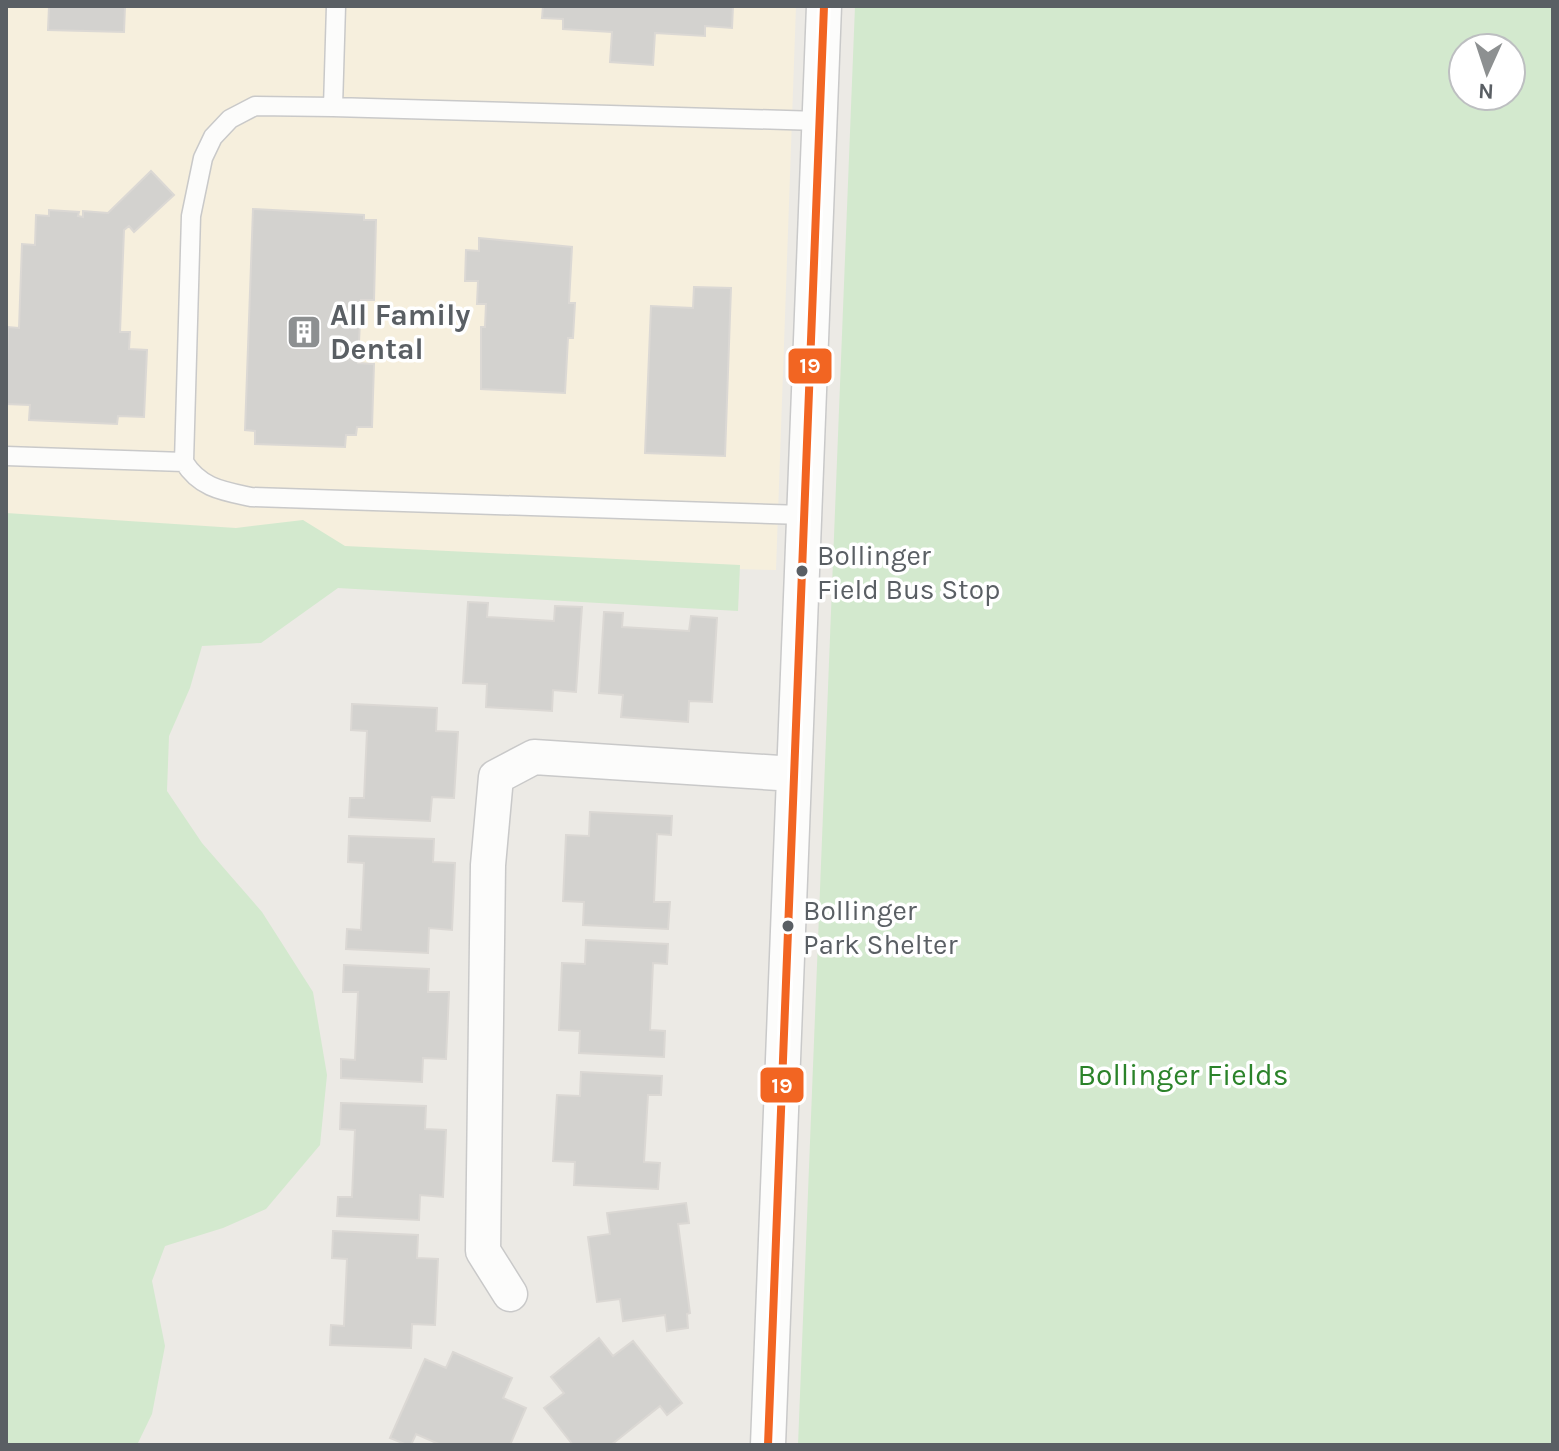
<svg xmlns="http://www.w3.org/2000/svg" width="1559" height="1451" font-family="Karla,sans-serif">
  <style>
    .commercial { fill: #f6efdd }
    .green { fill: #d3e9ce; fill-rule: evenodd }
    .building { fill: #d3d2cf; stroke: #dbd8d4; stroke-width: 2 }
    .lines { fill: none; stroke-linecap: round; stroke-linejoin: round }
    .service-casing { stroke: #c9c9c9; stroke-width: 21 }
    .minor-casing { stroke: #c9c9c9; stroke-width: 37 }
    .service { stroke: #fcfcfb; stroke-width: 18 }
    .minor { stroke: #fcfcfb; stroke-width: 34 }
    .bus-1-casing { stroke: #fff; stroke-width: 14 }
    .bus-1 { stroke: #f26522; stroke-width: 8 }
    .bus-dot { fill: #5a5f64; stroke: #fff; stroke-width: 3 }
    .labels { text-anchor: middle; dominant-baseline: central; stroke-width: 7; stroke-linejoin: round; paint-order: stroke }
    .bus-label { font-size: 28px; fill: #5a5f64; stroke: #fff; text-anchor: start }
    .poi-label { font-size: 30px; font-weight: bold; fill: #5a5f64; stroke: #fff; text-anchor: start }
    .park-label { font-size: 30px; fill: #2b832a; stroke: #fff }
    .line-badge { stroke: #fff; stroke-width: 3 }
    .badge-label { font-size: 22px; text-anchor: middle; font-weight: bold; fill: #fff }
  </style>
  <rect width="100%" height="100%" fill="#eceae5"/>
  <path class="commercial" d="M 6,6 L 796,6 L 776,570 L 6,550 Z"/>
  <path class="green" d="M 855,6 L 1553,6 L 1553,1445 L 798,1445 ZM 1463,48 L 1511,48 L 1511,96 L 1463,96 Z
    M 6,513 L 236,528 L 303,520 L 345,546 L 740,565 L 738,611 L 338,588 L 261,643 L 202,646 L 190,688 L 169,736 L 167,791 L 202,843 L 262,912 L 313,992 L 327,1075 L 320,1145 L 266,1209 L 223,1228 L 165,1246 L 152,1281 L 165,1346 L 152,1414 L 137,1445 L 6,1445 Z"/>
  <path class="building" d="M 49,6 L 125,6 L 124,32 L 48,30 Z
    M 543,6 L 733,6 L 732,28 L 705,26 L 705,36 L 655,33 L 653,65 L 610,62 L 612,32 L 563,29 L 563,19 L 542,18 Z
    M 151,171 L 174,195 L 134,232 L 129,226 L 124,230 L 120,332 L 130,332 L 129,349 L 147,350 L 144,417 L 118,416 L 117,424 L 29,420 L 30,405 L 6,404 L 8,327 L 19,328 L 22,244 L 35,245 L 36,215 L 49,216 L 49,210 L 79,212 L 78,216 L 83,217 L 83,211 L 108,213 Z
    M 253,209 L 364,215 L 364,220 L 376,220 L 374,300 L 361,300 L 358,363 L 374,364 L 372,427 L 357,427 L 356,435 L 346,435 L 345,447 L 255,444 L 255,431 L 245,430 Z
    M 479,238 L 572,247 L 569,303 L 575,303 L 573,338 L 568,338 L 565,393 L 481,389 L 481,327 L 485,327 L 486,304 L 477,304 L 478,281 L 465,281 L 466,250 L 479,251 Z
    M 694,287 L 731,288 L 725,456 L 645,453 L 651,306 L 693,308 Z
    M 468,602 L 488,603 L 487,617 L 554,621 L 555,606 L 582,607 L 576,692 L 553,690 L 552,711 L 486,707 L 487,684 L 463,683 Z
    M 604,612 L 623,613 L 622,627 L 689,631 L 691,616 L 717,618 L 712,702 L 689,701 L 688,722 L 621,717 L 623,695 L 599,693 Z
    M 352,704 L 437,708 L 436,731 L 458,732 L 454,798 L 432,797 L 430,821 L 349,817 L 350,798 L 364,798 L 367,731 L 351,730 Z
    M 590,812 L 672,816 L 671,835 L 657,834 L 654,902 L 670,902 L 668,929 L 583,925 L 584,902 L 563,901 L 566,835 L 589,836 Z
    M 349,836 L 434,839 L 433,862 L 455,863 L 452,930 L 429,928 L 428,953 L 346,949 L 347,929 L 361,930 L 364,863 L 348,862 Z
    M 586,940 L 668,944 L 667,964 L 653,963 L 650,1030 L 665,1031 L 664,1057 L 579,1053 L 580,1031 L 559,1030 L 562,963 L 585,964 Z
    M 344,965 L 429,969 L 428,992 L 449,992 L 446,1059 L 423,1058 L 422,1082 L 341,1078 L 341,1059 L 355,1060 L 358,992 L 343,992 Z
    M 581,1072 L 662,1076 L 661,1095 L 648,1095 L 644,1162 L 660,1163 L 658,1189 L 574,1185 L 575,1162 L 553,1161 L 557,1095 L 580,1096 Z
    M 341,1103 L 426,1106 L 425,1129 L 446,1130 L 443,1197 L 420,1195 L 419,1220 L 337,1216 L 338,1197 L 352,1197 L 355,1130 L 340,1129 Z
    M 686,1203 L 689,1223 L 678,1224 L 690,1313 L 687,1314 L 688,1328 L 667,1331 L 665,1315 L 623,1321 L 620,1299 L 597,1302 L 588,1237 L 610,1234 L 607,1213 Z
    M 333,1231 L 418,1235 L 417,1258 L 438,1259 L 435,1325 L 412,1324 L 411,1348 L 330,1345 L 331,1325 L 344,1326 L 347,1259 L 332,1258 Z
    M 599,1338 L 613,1356 L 633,1341 L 682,1403 L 667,1415 L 660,1406 L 611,1445 L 573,1445 L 544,1408 L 564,1393 L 551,1377 Z
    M 453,1352 L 512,1378 L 503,1398 L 526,1408 L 510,1445 L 441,1445 L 416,1434 L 411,1445 L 407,1445 L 390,1438 L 425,1359 L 446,1368 Z"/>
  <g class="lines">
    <g class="service-casing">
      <path id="service" d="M 336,6 L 333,107 L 819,121
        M 333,107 L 255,106 L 230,119 L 213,137 L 203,158 L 191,216 L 184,462 C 200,488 223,491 251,497 L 804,515
        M 6,456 L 184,462"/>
    </g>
    <g class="minor-casing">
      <path id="minor" d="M 510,1294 L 483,1251 L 488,865 L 496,777 L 534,757 L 794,774
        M 768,1445 L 824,6"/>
    </g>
    <use href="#service" class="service"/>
    <use href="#minor" class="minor"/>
    <g class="bus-1-casing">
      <path id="bus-1" d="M 768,1445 L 824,6"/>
    </g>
    <use href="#bus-1" class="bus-1"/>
  </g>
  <defs>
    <g id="building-square" transform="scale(1.8)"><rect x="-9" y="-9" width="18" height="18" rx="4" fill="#8d9091" stroke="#fff"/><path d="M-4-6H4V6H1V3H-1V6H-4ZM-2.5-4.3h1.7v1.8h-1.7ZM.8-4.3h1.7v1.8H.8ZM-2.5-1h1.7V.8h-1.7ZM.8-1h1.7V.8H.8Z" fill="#fff"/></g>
  </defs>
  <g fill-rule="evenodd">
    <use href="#building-square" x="304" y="332"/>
  </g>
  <g class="bus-dot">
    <circle cx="802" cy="571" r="7"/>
    <circle cx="788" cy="926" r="7"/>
  </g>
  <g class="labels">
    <g class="bus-label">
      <text x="817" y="555">Bollinger<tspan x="817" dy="34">Field Bus Stop</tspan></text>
      <text x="803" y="910">Bollinger<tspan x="803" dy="34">Park Shelter</tspan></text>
    </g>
    <g class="poi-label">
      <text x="330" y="315">All Family<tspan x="330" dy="34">Dental</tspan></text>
    </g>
    <g class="park-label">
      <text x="1183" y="1075">Bollinger Fields</text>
    </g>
  </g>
  <g class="line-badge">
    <rect x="787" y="347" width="46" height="38" rx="8" fill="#f26522"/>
    <rect x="759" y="1066" width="46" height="38" rx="8" fill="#f26522"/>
  </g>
  <g class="badge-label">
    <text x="810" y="373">19</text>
    <text x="782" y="1093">19</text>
  </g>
  <rect width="1559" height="1451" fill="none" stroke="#5a5f64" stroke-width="16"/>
  <g transform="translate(1487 72) rotate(183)"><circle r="38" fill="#ffffff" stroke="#bdbfc1" stroke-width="2"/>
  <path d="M0-6L14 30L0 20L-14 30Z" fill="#8d9091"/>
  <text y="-12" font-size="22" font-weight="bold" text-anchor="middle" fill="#5a5f64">N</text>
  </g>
</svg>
